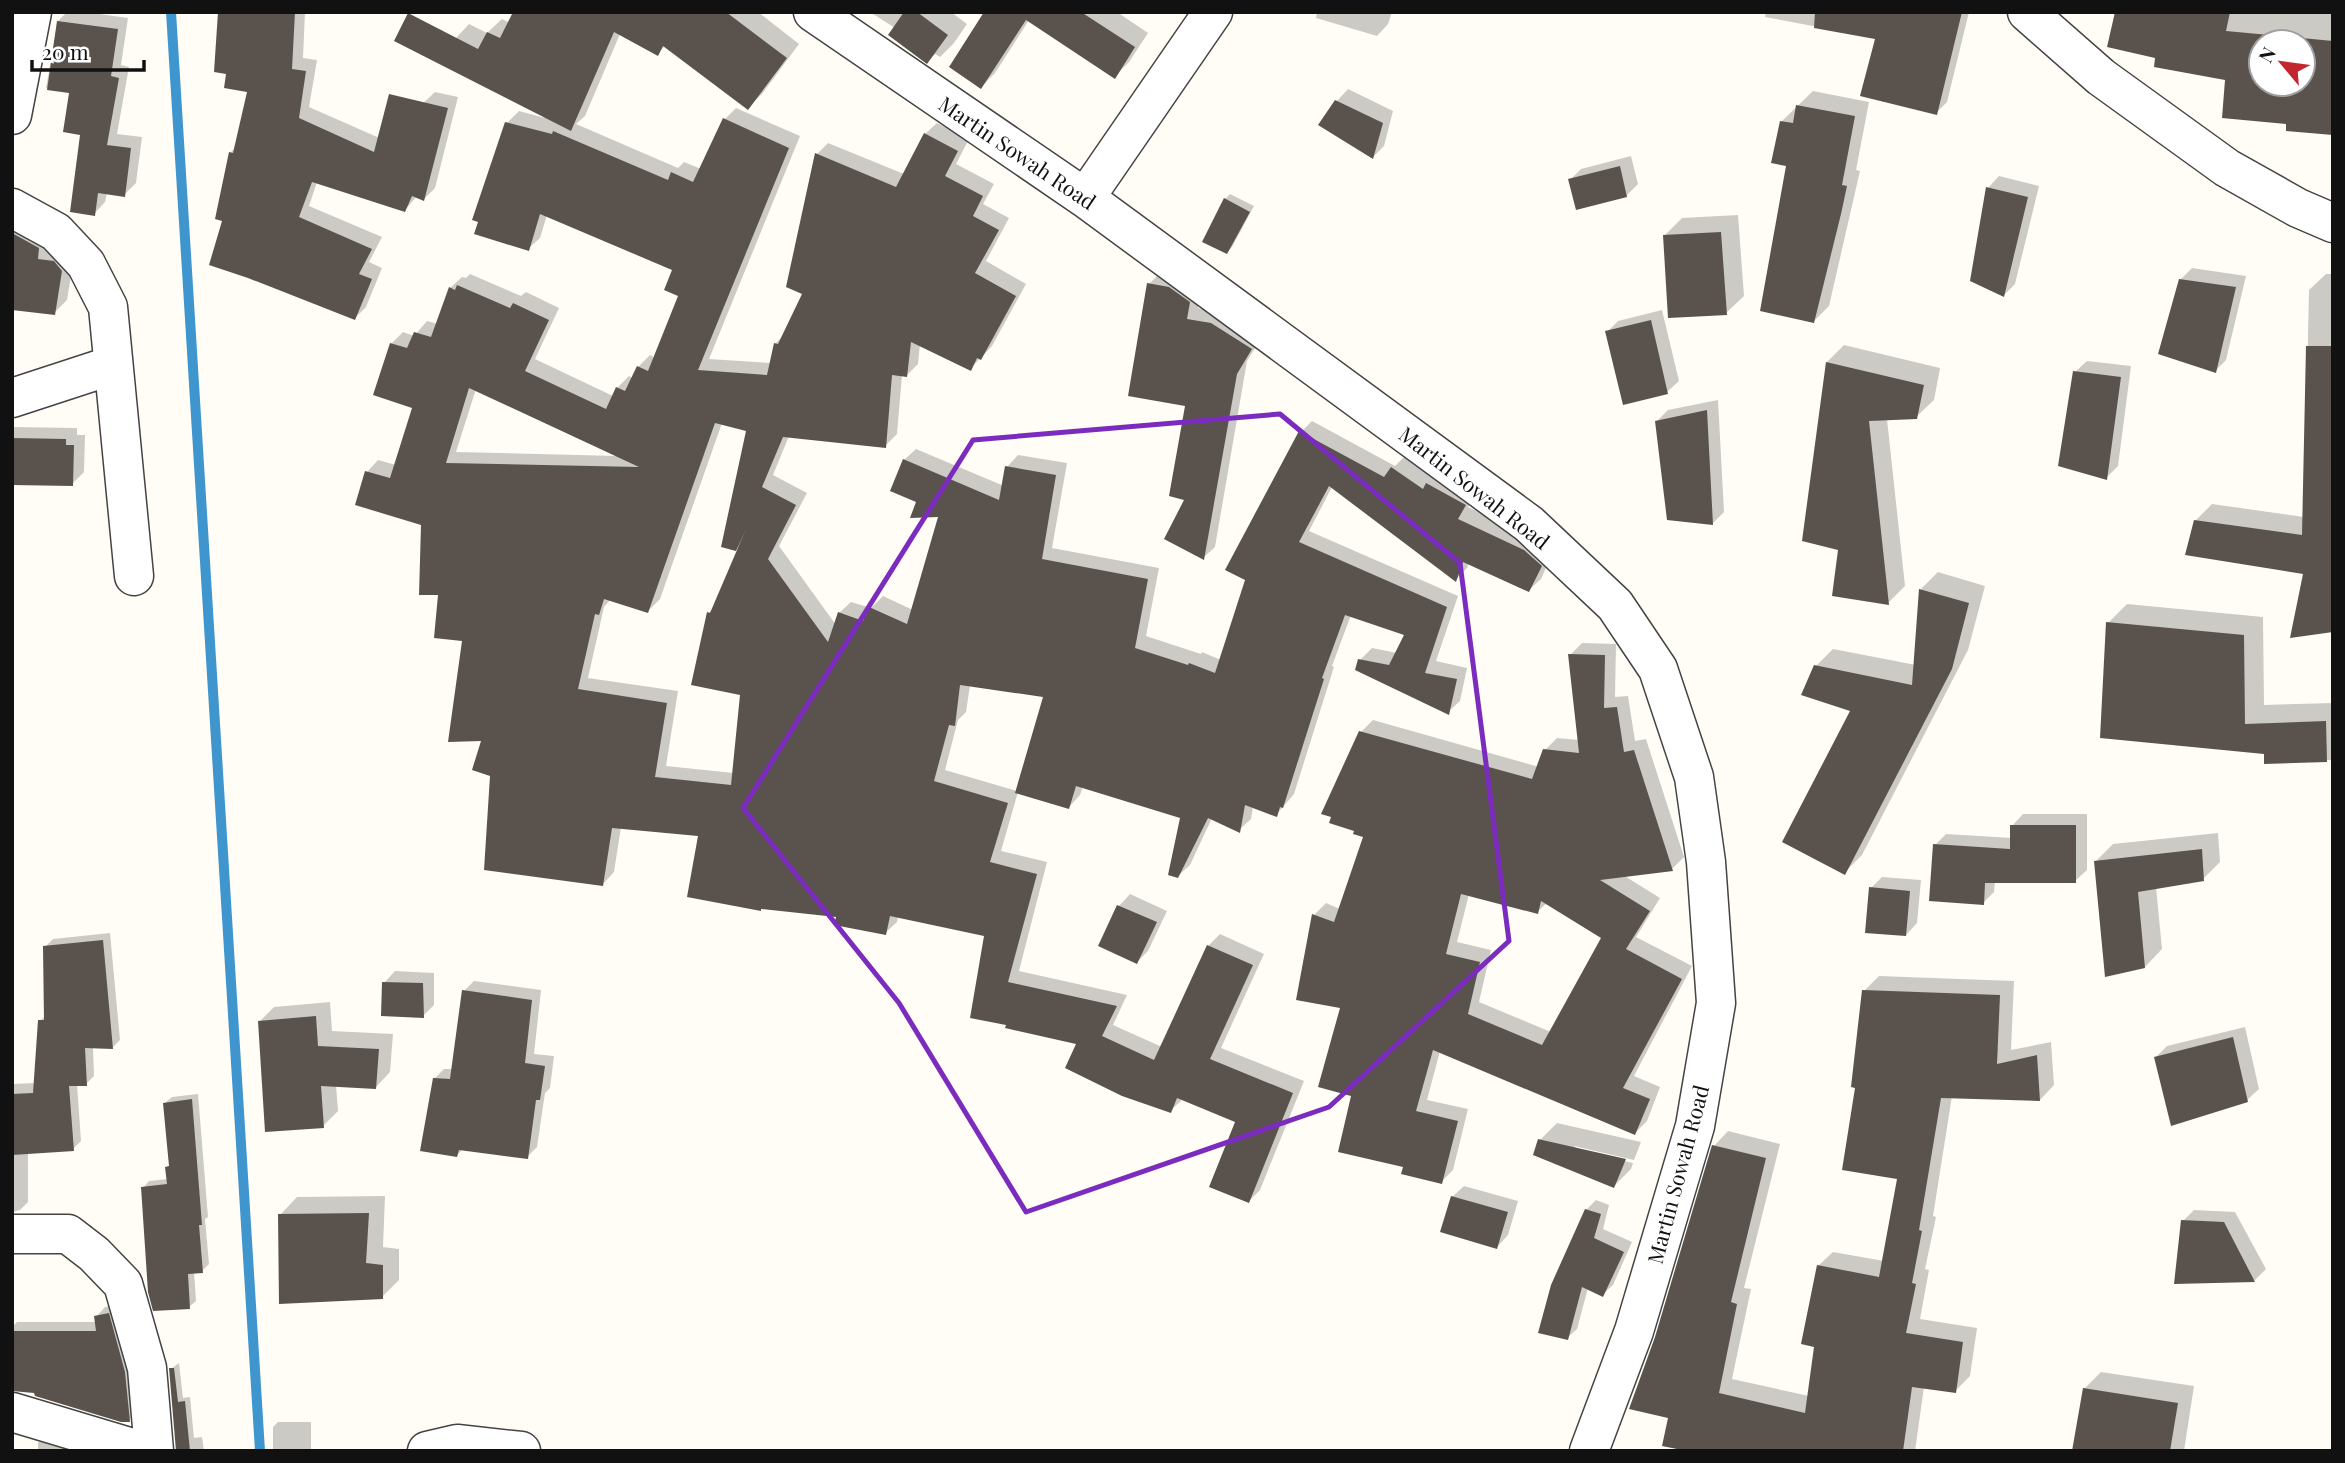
<svg xmlns="http://www.w3.org/2000/svg" width="2345" height="1463" font-family="'Playfair Display',serif">
  <style>
    .shadow { fill: #0003; fill-rule: evenodd }
    .lines { fill: none; stroke-linecap: round; stroke-linejoin: round }
    .stream { stroke: #3f96cf; stroke-width: 10 }
    .building { fill: #5a524d; fill-rule: evenodd }
    .minor-casing { stroke: #444; stroke-width: 41 }
    .minor { stroke: #fff; stroke-width: 38 }
    .marked { fill: none; stroke: #7b2cbf; stroke-width: 5; stroke-linejoin: round }
    .labels { text-anchor: middle; dominant-baseline: central; stroke-width: 7; stroke-linejoin: round; paint-order: stroke }
    .street-label { font-size: 21px; fill: #111; stroke: #fff }
  </style>
  <rect width="100%" height="100%" fill="#fffdf5"/>
  <path class="shadow" d="M 67,12 L 85,12 L 128,18 L 121,65 L 129,67 L 117,134 L 142,137 L 136,183 L 124,195 L 107,193 L 105,202 L 94,214 L 82,134 L 71,92 L 46,88 L 58,21 Z
    M 219,12 L 305,12 L 303,58 L 317,60 L 309,107 L 384,140 L 435,92 L 458,97 L 435,188 L 424,199 L 417,196 L 405,210 L 317,182 L 309,206 L 382,237 L 369,262 L 382,268 L 366,307 L 355,318 L 224,219 L 230,153 L 236,147 L 250,91 L 228,72 Z
    M 515,12 L 758,12 L 799,44 L 762,94 L 748,107 L 666,45 L 657,54 L 620,34 L 585,116 L 576,124 L 678,168 L 684,162 L 701,169 L 725,119 L 736,108 L 800,136 L 709,359 L 771,363 L 775,344 L 784,335 L 805,294 L 817,154 L 828,143 L 904,174 L 925,134 L 937,123 L 969,139 L 956,164 L 994,184 L 983,204 L 1009,218 L 986,261 L 1026,284 L 992,346 L 970,369 L 920,344 L 918,364 L 906,376 L 902,375 L 897,434 L 885,446 L 789,436 L 773,475 L 807,493 L 779,546 L 836,625 L 839,613 L 851,602 L 871,608 L 883,596 L 913,610 L 941,515 L 918,501 L 904,460 L 916,449 L 1004,486 L 1007,467 L 1018,455 L 1067,463 L 1052,548 L 1159,568 L 1146,636 L 1201,654 L 1202,652 L 1221,660 L 1301,432 L 1312,421 L 1395,466 L 1404,457 L 1434,478 L 1476,493 L 1468,507 L 1536,538 L 1552,554 L 1541,579 L 1529,590 L 1469,563 L 1467,568 L 1456,579 L 1332,487 L 1309,531 L 1458,596 L 1436,661 L 1467,668 L 1460,701 L 1448,712 L 1360,660 L 1372,648 L 1397,653 L 1406,634 L 1351,615 L 1332,666 L 1334,667 L 1294,794 L 1276,815 L 1253,806 L 1251,819 L 1239,830 L 1212,818 L 1190,865 L 1178,876 L 1182,817 L 1083,786 L 1080,795 L 1069,807 L 1018,792 L 1001,851 L 1047,862 L 1019,971 L 1127,995 L 1113,1025 L 1162,1047 L 1208,946 L 1220,934 L 1264,954 L 1221,1048 L 1304,1081 L 1260,1190 L 1249,1201 L 1237,1121 L 1183,1099 L 1170,1111 L 1079,1043 L 1007,1027 L 986,935 L 898,916 L 897,922 L 885,933 L 838,915 L 701,835 L 621,827 L 614,872 L 603,884 L 492,775 L 464,639 L 439,594 L 423,524 L 367,472 L 378,460 L 396,465 L 415,407 L 391,344 L 403,332 L 414,336 L 427,321 L 438,324 L 450,288 L 462,277 L 466,278 L 470,274 L 521,296 L 526,292 L 559,308 L 535,359 L 613,396 L 617,388 L 629,376 L 633,378 L 638,367 L 650,355 L 655,358 L 680,295 L 675,269 L 547,215 L 540,238 L 528,249 L 507,123 L 519,111 L 545,118 L 456,38 L 469,24 L 487,33 L 502,19 L 510,23 ZM 476,389 L 618,456 L 456,452 ZM 722,423 L 748,430 L 735,549 L 742,543 L 715,606 L 709,613 L 742,694 L 734,773 L 666,766 L 678,691 L 588,678 L 604,607 L 611,599 L 648,611 L 660,599 ZM 970,685 L 1045,696 L 1017,791 L 945,770 L 958,720 L 966,712 Z
    M 870,12 L 951,12 L 967,24 L 954,43 L 940,57 L 935,54 L 927,61 L 895,28 Z
    M 986,12 L 1117,12 L 1148,33 L 1129,62 L 1115,76 L 1029,20 L 995,73 L 981,87 Z
    M 1317,12 L 1392,12 L 1388,24 L 1377,36 L 1316,18 Z
    M 1766,12 L 1969,12 L 1947,102 L 1936,113 L 1877,38 L 1765,17 Z
    M 2117,12 L 2333,12 L 2333,133 L 2288,122 L 2227,79 L 2157,57 ZM 2261,42 L 2303,42 L 2303,84 L 2261,84 Z
    M 1348,89 L 1393,111 L 1384,146 L 1373,157 L 1337,101 Z
    M 1813,91 L 1869,102 L 1856,170 L 1860,171 L 1829,306 L 1814,321 L 1782,121 Z
    M 1631,156 L 1638,184 L 1626,196 L 1570,180 L 1581,169 Z
    M 1999,176 L 2039,186 L 2015,284 L 2004,295 L 1988,188 Z
    M 1230,194 L 1254,206 L 1232,247 L 1227,252 L 1225,199 Z
    M 12,213 L 74,257 L 67,300 L 54,313 L 12,306 Z
    M 1738,215 L 1744,296 L 1726,313 L 1665,235 L 1682,218 Z
    M 2192,268 L 2246,276 L 2226,360 L 2215,371 L 2180,280 Z
    M 1160,273 L 1200,291 L 1198,308 L 1223,313 L 1262,337 L 1247,361 L 1215,547 L 1204,557 L 1186,499 L 1187,404 L 1149,284 Z
    M 2326,274 L 2333,274 L 2333,631 L 2305,572 L 2195,521 L 2212,504 L 2304,517 L 2309,290 Z
    M 1662,310 L 1679,381 L 1667,392 L 1607,332 L 1618,321 Z
    M 1844,345 L 1940,368 L 1934,400 L 1916,417 L 1887,419 L 1905,586 L 1888,603 L 1840,549 L 1827,362 Z
    M 2087,361 L 2131,366 L 2118,466 L 2106,478 L 2075,372 Z
    M 1718,400 L 1724,512 L 1713,523 L 1657,421 L 1668,410 Z
    M 12,427 L 77,428 L 77,435 L 85,435 L 84,472 L 72,484 L 12,483 Z
    M 1938,572 L 1985,586 L 1968,650 L 1862,855 L 1845,872 L 1852,710 L 1816,666 L 1833,649 L 1916,665 L 1921,589 Z
    M 2127,604 L 2263,617 L 2264,705 L 2333,703 L 2333,760 L 2266,762 L 2265,753 L 2108,623 Z
    M 1582,643 L 1616,644 L 1615,697 L 1628,696 L 1635,741 L 1646,739 L 1684,857 L 1672,869 L 1623,875 L 1660,898 L 1636,937 L 1692,966 L 1634,1076 L 1660,1087 L 1647,1121 L 1635,1133 L 1440,1051 L 1427,1100 L 1468,1109 L 1453,1170 L 1441,1182 L 1405,1166 L 1353,1094 L 1342,1007 L 1314,915 L 1326,903 L 1340,909 L 1365,835 L 1361,732 L 1373,720 L 1539,767 L 1545,750 L 1557,738 L 1579,740 L 1570,655 ZM 1469,894 L 1537,912 L 1547,903 L 1603,938 L 1551,1032 L 1479,1002 L 1491,950 L 1457,942 Z
    M 2023,814 L 2087,814 L 2087,870 L 2075,881 L 1995,881 L 1994,892 L 1983,903 L 1935,845 L 1946,834 L 2012,838 L 2012,826 Z
    M 2218,833 L 2220,862 L 2203,879 L 2156,887 L 2162,949 L 2145,967 L 2095,862 L 2113,844 Z
    M 1882,877 L 1921,880 L 1917,923 L 1906,935 L 1871,888 Z
    M 1130,894 L 1167,911 L 1148,951 L 1137,962 L 1100,945 L 1119,906 Z
    M 110,933 L 120,1040 L 112,1048 L 93,1047 L 94,1076 L 86,1084 L 77,1084 L 81,1141 L 73,1149 L 28,1152 L 28,1202 L 20,1210 L 12,1212 L 12,1084 L 35,1083 L 40,1021 L 46,1015 L 45,947 L 53,939 Z
    M 395,971 L 434,973 L 434,1005 L 423,1016 L 384,983 Z
    M 1879,976 L 2014,981 L 2011,1050 L 2051,1042 L 2054,1085 L 2040,1100 L 1952,1096 L 1933,1216 L 1936,1217 L 1925,1269 L 1929,1270 L 1920,1319 L 1977,1328 L 1970,1376 L 1955,1391 L 1924,1387 L 1915,1451 L 1696,1451 L 1670,1417 L 1657,1338 L 1714,1146 L 1728,1131 L 1780,1144 L 1744,1288 L 1751,1289 L 1732,1379 L 1809,1396 L 1816,1345 L 1818,1266 L 1833,1252 L 1884,1261 L 1899,1178 L 1857,1087 L 1864,991 Z
    M 474,981 L 541,990 L 534,1054 L 554,1056 L 550,1088 L 545,1093 L 537,1147 L 527,1157 L 463,1149 L 457,1155 L 434,1079 L 444,1069 L 453,1069 L 464,991 Z
    M 330,1002 L 332,1031 L 393,1034 L 390,1072 L 376,1087 L 336,1085 L 338,1111 L 323,1126 L 259,1022 L 274,1007 Z
    M 2245,1027 L 2259,1089 L 2247,1100 L 2156,1057 L 2167,1046 Z
    M 198,1094 L 208,1217 L 205,1219 L 209,1264 L 202,1271 L 194,1272 L 196,1301 L 189,1307 L 143,1188 L 149,1181 L 168,1179 L 167,1168 L 171,1164 L 165,1103 L 172,1097 Z
    M 1557,1123 L 1641,1142 L 1634,1160 L 1574,1146 L 1578,1150 L 1633,1163 L 1631,1169 L 1614,1186 L 1540,1140 Z
    M 1464,1186 L 1518,1201 L 1508,1235 L 1497,1247 L 1452,1197 Z
    M 385,1196 L 383,1247 L 399,1249 L 399,1280 L 382,1297 L 280,1215 L 297,1197 Z
    M 1596,1200 L 1609,1205 L 1603,1229 L 1632,1242 L 1613,1285 L 1603,1294 L 1588,1288 L 1577,1329 L 1567,1338 L 1586,1210 Z
    M 2194,1210 L 2235,1212 L 2266,1269 L 2255,1280 L 2176,1282 L 2183,1221 Z
    M 118,1305 L 138,1411 L 129,1420 L 36,1391 L 12,1390 L 12,1327 L 17,1322 L 97,1322 L 96,1317 L 105,1307 Z
    M 179,1363 L 183,1398 L 190,1397 L 194,1438 L 202,1437 L 204,1451 L 177,1451 L 171,1369 Z
    M 2101,1372 L 2194,1386 L 2184,1451 L 2074,1451 L 2084,1389 Z
    M 278,1422 L 311,1422 L 311,1451 L 273,1451 L 273,1427 Z
    M 47,1433 L 99,1451 L 38,1451 L 38,1443 Z"/>
  <g class="lines">
    <path class="stream" d="M 171,12 L 260,1451"/>
  </g>
  <path class="building" d="M 218,12 L 295,12 L 292,69 L 306,71 L 299,118 L 374,152 L 389,94 L 448,108 L 424,201 L 412,196 L 405,212 L 312,182 L 299,217 L 372,249 L 359,274 L 372,279 L 355,320 L 248,278 L 209,265 L 222,221 L 215,219 L 229,152 L 233,153 L 247,92 L 224,88 L 226,74 L 214,72 Z
    M 513,12 L 726,12 L 787,58 L 748,110 L 663,46 L 658,56 L 614,32 L 571,131 L 394,41 L 408,13 L 478,49 L 487,32 L 500,38 Z
    M 904,12 L 917,12 L 948,35 L 927,64 L 888,35 Z
    M 984,12 L 1081,12 L 1135,47 L 1115,79 L 1026,20 L 981,89 L 949,67 Z
    M 1815,12 L 1962,12 L 1937,115 L 1860,96 L 1875,39 L 1814,28 Z
    M 2115,12 L 2230,12 L 2226,31 L 2333,41 L 2333,135 L 2286,131 L 2286,124 L 2222,118 L 2225,80 L 2154,67 L 2155,58 L 2107,47 ZM 2261,42 L 2303,42 L 2303,84 L 2261,84 Z
    M 57,21 L 118,29 L 111,76 L 119,78 L 107,145 L 131,148 L 125,197 L 98,193 L 95,216 L 70,212 L 80,135 L 63,132 L 69,93 L 47,90 Z
    M 1335,100 L 1383,123 L 1373,159 L 1318,125 Z
    M 1796,105 L 1855,116 L 1842,185 L 1847,186 L 1841,214 L 1814,323 L 1760,311 L 1786,166 L 1771,163 L 1780,121 L 1793,123 Z
    M 723,118 L 789,148 L 698,370 L 767,375 L 774,343 L 778,344 L 802,294 L 786,287 L 815,153 L 896,187 L 924,133 L 958,151 L 945,176 L 983,196 L 973,216 L 999,230 L 975,273 L 1016,296 L 981,360 L 977,358 L 971,371 L 911,342 L 907,377 L 892,375 L 886,448 L 783,437 L 762,487 L 796,505 L 768,559 L 828,642 L 838,612 L 863,621 L 869,607 L 907,624 L 938,517 L 910,518 L 916,502 L 890,491 L 903,459 L 999,500 L 1005,466 L 1056,475 L 1042,559 L 1148,579 L 1135,648 L 1188,665 L 1189,663 L 1215,673 L 1245,580 L 1225,570 L 1299,431 L 1384,477 L 1391,467 L 1423,489 L 1426,483 L 1466,505 L 1458,519 L 1524,550 L 1542,566 L 1529,592 L 1463,562 L 1456,582 L 1329,486 L 1299,542 L 1447,607 L 1425,673 L 1457,679 L 1449,715 L 1355,670 L 1358,659 L 1389,665 L 1404,635 L 1345,615 L 1322,678 L 1324,679 L 1283,808 L 1280,807 L 1277,817 L 1245,805 L 1240,833 L 1208,818 L 1178,878 L 1168,875 L 1180,818 L 1076,786 L 1069,809 L 1015,793 L 1043,697 L 960,685 L 955,726 L 949,725 L 934,781 L 1008,803 L 990,862 L 1037,874 L 1008,982 L 1117,1006 L 1102,1036 L 1154,1060 L 1207,945 L 1253,965 L 1210,1059 L 1293,1093 L 1249,1203 L 1209,1187 L 1235,1122 L 1177,1098 L 1171,1113 L 1122,1096 L 1065,1068 L 1076,1044 L 1005,1028 L 1006,1025 L 970,1018 L 984,936 L 890,916 L 886,935 L 834,925 L 836,917 L 761,909 L 761,911 L 687,897 L 698,836 L 612,828 L 603,886 L 484,870 L 490,776 L 472,770 L 481,741 L 448,742 L 462,641 L 434,638 L 438,595 L 419,595 L 421,525 L 355,505 L 365,471 L 390,478 L 412,408 L 373,395 L 390,343 L 407,348 L 414,332 L 431,337 L 449,287 L 455,290 L 457,285 L 510,308 L 513,303 L 549,320 L 525,371 L 606,409 L 616,387 L 625,391 L 637,366 L 648,371 L 678,296 L 664,290 L 672,270 L 540,214 L 529,251 L 474,234 L 478,222 L 472,220 L 505,122 L 552,134 L 553,131 L 668,180 L 671,172 L 693,182 ZM 469,388 L 639,467 L 446,463 ZM 715,423 L 746,431 L 721,547 L 736,551 L 746,529 L 710,613 L 707,612 L 691,685 L 740,695 L 731,785 L 655,777 L 667,703 L 578,689 L 595,614 L 599,615 L 604,599 L 648,613 Z
    M 1620,166 L 1627,197 L 1576,210 L 1568,179 Z
    M 1986,187 L 2028,197 L 2004,297 L 1970,281 Z
    M 1224,198 L 1250,212 L 1227,254 L 1202,242 Z
    M 1721,232 L 1727,315 L 1668,318 L 1663,235 Z
    M 12,233 L 39,248 L 38,259 L 54,261 L 62,271 L 55,315 L 12,310 Z
    M 2179,279 L 2236,287 L 2216,373 L 2158,354 Z
    M 1147,283 L 1169,287 L 1190,302 L 1187,319 L 1211,323 L 1252,349 L 1237,374 L 1204,560 L 1164,539 L 1184,500 L 1169,496 L 1185,406 L 1128,396 Z
    M 1651,320 L 1668,394 L 1623,405 L 1605,331 Z
    M 2306,346 L 2333,346 L 2333,632 L 2290,638 L 2303,574 L 2185,555 L 2194,520 L 2302,535 Z
    M 1826,362 L 1924,385 L 1917,419 L 1869,421 L 1889,605 L 1832,596 L 1838,550 L 1802,541 Z
    M 2073,371 L 2121,377 L 2107,480 L 2058,466 Z
    M 1707,410 L 1713,525 L 1667,520 L 1655,421 Z
    M 12,438 L 66,439 L 66,445 L 74,445 L 73,486 L 12,485 Z
    M 1919,589 L 1969,603 L 1952,669 L 1845,875 L 1782,842 L 1850,711 L 1801,695 L 1814,665 L 1912,685 Z
    M 2106,622 L 2244,635 L 2245,724 L 2326,721 L 2327,762 L 2264,764 L 2264,754 L 2100,738 Z
    M 1568,654 L 1605,655 L 1604,708 L 1617,707 L 1624,752 L 1634,750 L 1673,871 L 1600,880 L 1650,911 L 1626,949 L 1682,979 L 1623,1088 L 1650,1099 L 1635,1135 L 1433,1050 L 1416,1111 L 1458,1121 L 1442,1184 L 1401,1174 L 1403,1167 L 1338,1152 L 1351,1096 L 1318,1087 L 1340,1008 L 1296,1000 L 1312,914 L 1334,922 L 1363,837 L 1353,834 L 1354,831 L 1329,823 L 1331,817 L 1321,814 L 1359,731 L 1532,779 L 1543,749 L 1579,753 ZM 1461,894 L 1538,914 L 1541,901 L 1601,938 L 1542,1045 L 1468,1014 L 1480,962 L 1446,954 Z
    M 2010,825 L 2076,825 L 2076,883 L 1985,883 L 1984,905 L 1929,901 L 1933,844 L 2010,849 Z
    M 2202,849 L 2204,881 L 2138,892 L 2145,968 L 2105,977 L 2094,861 Z
    M 1869,887 L 1910,891 L 1906,936 L 1865,933 Z
    M 1117,905 L 1157,922 L 1137,964 L 1098,946 Z
    M 103,940 L 113,1049 L 85,1048 L 87,1086 L 69,1086 L 74,1151 L 12,1155 L 12,1094 L 33,1093 L 38,1020 L 44,1020 L 43,946 Z
    M 382,982 L 423,983 L 424,1018 L 381,1016 Z
    M 462,990 L 532,1000 L 525,1063 L 545,1066 L 540,1100 L 536,1100 L 528,1159 L 459,1150 L 457,1157 L 420,1151 L 433,1078 L 450,1079 Z
    M 1862,990 L 2000,995 L 1997,1064 L 2037,1055 L 2040,1101 L 1941,1098 L 1919,1230 L 1922,1231 L 1912,1283 L 1916,1284 L 1906,1333 L 1963,1342 L 1956,1393 L 1912,1387 L 1903,1451 L 1687,1451 L 1662,1446 L 1668,1418 L 1629,1409 L 1655,1337 L 1712,1145 L 1766,1158 L 1731,1302 L 1737,1304 L 1719,1393 L 1805,1413 L 1814,1347 L 1801,1344 L 1817,1265 L 1879,1277 L 1897,1179 L 1842,1170 L 1855,1088 L 1851,1087 Z
    M 316,1016 L 318,1046 L 379,1049 L 376,1089 L 321,1086 L 324,1128 L 265,1132 L 258,1021 Z
    M 2233,1037 L 2248,1102 L 2171,1126 L 2154,1057 Z
    M 192,1099 L 202,1225 L 199,1225 L 203,1273 L 188,1274 L 190,1309 L 153,1311 L 148,1292 L 141,1187 L 167,1184 L 165,1167 L 169,1166 L 163,1103 Z
    M 1538,1139 L 1626,1159 L 1614,1188 L 1533,1155 Z
    M 1451,1196 L 1508,1212 L 1497,1249 L 1440,1232 Z
    M 1585,1209 L 1601,1214 L 1594,1238 L 1624,1252 L 1603,1297 L 1582,1287 L 1568,1340 L 1538,1333 L 1551,1285 Z
    M 369,1213 L 366,1263 L 383,1265 L 383,1299 L 279,1304 L 278,1214 Z
    M 2181,1220 L 2224,1222 L 2255,1282 L 2174,1284 Z
    M 109,1313 L 125,1372 L 130,1422 L 121,1422 L 35,1396 L 34,1393 L 12,1391 L 12,1331 L 96,1331 L 94,1316 Z
    M 169,1368 L 174,1368 L 178,1402 L 185,1401 L 190,1451 L 176,1451 Z
    M 2083,1388 L 2178,1403 L 2170,1451 L 2072,1451 Z"/>
  <g class="lines">
    <g class="minor-casing">
      <path id="minor" d="M 813,12 L 1085,198 L 1529,524 L 1615,605 L 1658,669 L 1694,777 L 1706,862 L 1716,1003 L 1695,1126 L 1634,1331 L 1589,1451
        M 2027,12 L 2101,77 L 2227,168 L 2298,208 L 2333,223
        M 12,115 L 32,12
        M 1085,198 L 1213,12
        M 12,208 L 56,232 L 86,264 L 108,307 L 134,576
        M 12,398 L 113,365
        M 12,1234 L 68,1234 L 94,1254 L 123,1284 L 147,1368 L 154,1451
        M 12,1412 L 142,1451
        M 427,1451 L 457,1444 L 521,1451"/>
    </g>
    <use href="#minor" class="minor"/>
  </g>
  <path class="marked" d="M 1280,414 L 1460,563 L 1509,941 L 1329,1107 L 1026,1212 L 899,1003 L 743,808 L 973,440 Z"/>
  <g class="labels">
    <g class="street-label">
      <text transform="translate(1018 152) rotate(34)">Martin Sowah Road</text>
      <text transform="translate(1475 487) rotate(38)">Martin Sowah Road</text>
      <text transform="translate(1677 1174) rotate(-75)">Martin Sowah Road</text>
    </g>
  </g>
  <rect width="2345" height="1463" fill="none" stroke="#111111" stroke-width="28"/>
  <g transform="translate(2282 63) rotate(299)"><circle r="33" fill="#ffffff" stroke="#a0a0a0" stroke-width="2"/>
  <path d="M0-5L12 26L0 18L-12 26Z" fill="#c4262e"/>
  <text y="-10" font-size="19" font-weight="bold" text-anchor="middle" fill="#111111">N</text>
  </g>
  <path d="M32 60v10h112v-10" fill="none" stroke="#111111" stroke-width="3.5"/>
  <text x="42" y="60" font-size="21" fill="#111111" stroke="#ffffff" stroke-width="5" paint-order="stroke">20 m</text>
</svg>
